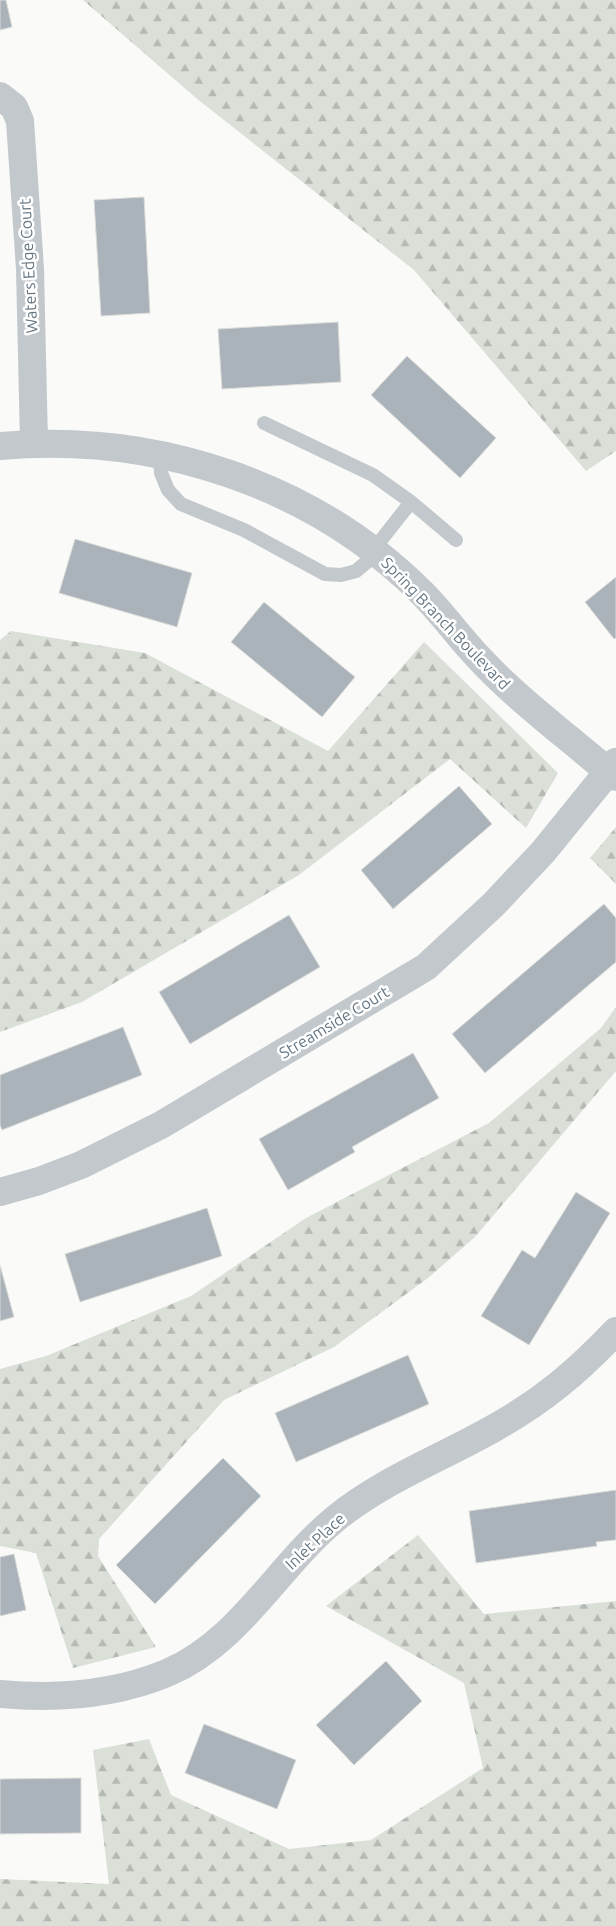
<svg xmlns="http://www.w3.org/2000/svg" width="616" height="1926" font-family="Ubuntu,sans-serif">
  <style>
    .forest { fill: url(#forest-firs) }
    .building { fill: #aab3b9; stroke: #dcdcda }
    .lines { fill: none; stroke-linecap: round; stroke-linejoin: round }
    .service { stroke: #c3c8cc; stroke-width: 14 }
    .minor { stroke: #c3c8cc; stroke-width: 28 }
    .labels { text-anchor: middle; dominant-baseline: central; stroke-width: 5; stroke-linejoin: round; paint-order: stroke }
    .street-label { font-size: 16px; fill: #657683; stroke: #fff }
  </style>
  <defs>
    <pattern id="forest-firs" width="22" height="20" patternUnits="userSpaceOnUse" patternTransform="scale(1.25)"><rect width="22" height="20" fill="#dadfd7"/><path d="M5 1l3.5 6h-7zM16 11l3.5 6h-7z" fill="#b4b9b4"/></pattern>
  </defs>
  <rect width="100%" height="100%" fill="#fafaf8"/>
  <path class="forest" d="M 83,0 L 616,0 L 616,451 L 586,471 L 414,270 L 196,98 Z
    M 11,631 L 145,653 L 328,751 L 424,642 L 558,773 L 526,828 L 450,759 L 299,875 L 82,1002 L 0,1032 L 0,640 Z
    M 616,827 L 616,884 L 590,858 Z
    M 616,1007 L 616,1071 L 475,1237 L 428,1278 L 334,1347 L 224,1400 L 99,1539 L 98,1556 L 156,1647 L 73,1668 L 36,1553 L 0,1546 L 0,1369 L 46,1356 L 191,1296 L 306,1218 L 489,1123 L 601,1028 Z
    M 418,1535 L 484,1614 L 616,1601 L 616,1926 L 0,1926 L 0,1879 L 109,1884 L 93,1750 L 149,1739 L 171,1795 L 289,1849 L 371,1840 L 483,1768 L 464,1683 L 326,1606 Z"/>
  <path class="building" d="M 0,0 L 6,0 L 12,27 L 0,30 Z
    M 144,197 L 150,313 L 101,316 L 94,200 Z
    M 338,322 L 341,382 L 222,389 L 218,329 Z
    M 407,356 L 496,438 L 460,478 L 371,395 Z
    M 75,539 L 192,573 L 177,627 L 59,593 Z
    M 616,577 L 616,638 L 614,639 L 585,602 Z
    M 264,602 L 355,677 L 322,717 L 231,642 Z
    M 459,786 L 492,824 L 393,909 L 361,870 Z
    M 604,904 L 616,918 L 616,962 L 485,1073 L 452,1034 Z
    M 289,915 L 320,967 L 190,1044 L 159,992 Z
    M 123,1027 L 142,1075 L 2,1130 L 0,1125 L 0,1075 Z
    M 413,1053 L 439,1098 L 352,1147 L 355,1152 L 288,1190 L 259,1139 Z
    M 576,1192 L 610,1213 L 529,1345 L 481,1316 L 522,1250 L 535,1258 Z
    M 207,1208 L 222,1256 L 80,1302 L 65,1254 Z
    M 0,1265 L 14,1317 L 0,1321 Z
    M 408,1355 L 429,1404 L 296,1462 L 275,1413 Z
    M 223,1458 L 261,1496 L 155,1604 L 116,1565 Z
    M 616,1490 L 616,1540 L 596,1542 L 597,1546 L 476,1563 L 469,1511 Z
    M 14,1554 L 26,1610 L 0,1616 L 0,1557 Z
    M 386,1661 L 422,1701 L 354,1765 L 316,1725 Z
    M 204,1724 L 296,1760 L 277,1809 L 185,1773 Z
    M 81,1778 L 81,1833 L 0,1834 L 0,1779 Z"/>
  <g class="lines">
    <path class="service" d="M 264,423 L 373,475 L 411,502
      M 160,454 L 161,473 L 168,490 L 181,504 L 244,530 L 325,574 L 341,575 L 356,571 L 368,561 L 374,549 L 411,502 L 456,540"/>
    <path class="minor" d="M 0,96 L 14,107 L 20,121 L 30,269 L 34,443
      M 0,446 C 153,432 312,483 422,593 C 442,613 459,637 479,658 C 505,686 534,710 563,734 C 581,748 598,764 616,777
      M 0,1192 L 39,1181 L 81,1165 L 161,1125 L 426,967 L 493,905 L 543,852 L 616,762
      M 0,1694 C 56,1699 114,1695 167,1673 C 239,1643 277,1567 335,1519 C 384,1479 442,1458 496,1427 C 544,1400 578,1371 616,1331"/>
  </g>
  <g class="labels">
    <g class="street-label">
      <text transform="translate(28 266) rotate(-93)">Waters Edge Court</text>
      <text transform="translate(446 623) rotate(46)">Spring Branch Boulevard</text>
      <text transform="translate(334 1022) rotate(-31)">Streamside Court</text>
      <text transform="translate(315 1541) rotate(-43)">Inlet Place</text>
    </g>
  </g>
</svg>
